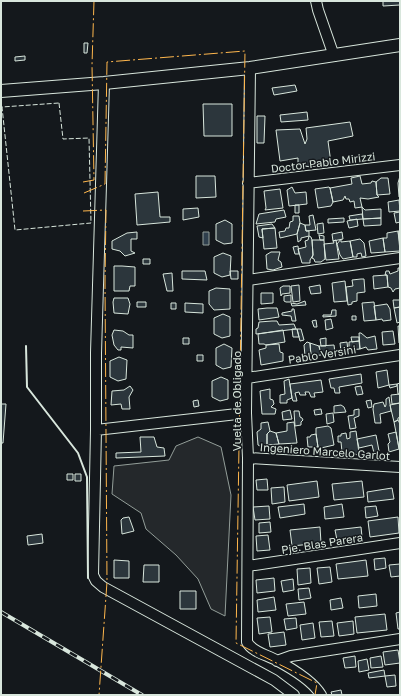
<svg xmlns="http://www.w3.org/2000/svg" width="401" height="696" font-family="'Golos Text',sans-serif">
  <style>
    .parking { fill: #24282b; stroke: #939e99 }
    .water { fill: #2f3f4d; stroke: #939e99 }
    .building { fill: #2c363c; stroke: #d8e6dc }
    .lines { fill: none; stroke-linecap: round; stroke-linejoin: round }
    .minor-casing { stroke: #d8e6dc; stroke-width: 12 }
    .major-casing { stroke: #d8e6dc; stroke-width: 14 }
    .minor { stroke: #14181c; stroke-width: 10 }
    .major { stroke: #14181c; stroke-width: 12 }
    .rail-casing { stroke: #d8e6dc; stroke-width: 4 }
    .rail { stroke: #14181c; stroke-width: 2.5; stroke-dasharray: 8; stroke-linecap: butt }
    .fence { stroke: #d8e6dc; stroke-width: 1; stroke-dasharray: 5 2; stroke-linecap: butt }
    .wall { stroke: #d8e6dc; stroke-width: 2 }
    .power { stroke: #ffb74d; stroke-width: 1; stroke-dasharray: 14 3 2 3; stroke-linecap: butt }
    .labels { text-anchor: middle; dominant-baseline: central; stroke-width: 3; stroke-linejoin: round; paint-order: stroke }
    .street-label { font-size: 11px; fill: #d8e6dc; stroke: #14181c }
  </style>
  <rect width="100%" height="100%" fill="#14181c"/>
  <path class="parking" d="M 198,437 L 221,447 L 231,495 L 225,616 L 211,609 L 198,579 L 176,555 L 146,529 L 141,513 L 112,494 L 114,466 L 169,460 L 176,446 Z"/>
  <path class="water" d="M 203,232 L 209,232 L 209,245 L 203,245 Z"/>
  <path class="building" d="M 383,1 L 400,1 L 400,5 L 383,6 Z
    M 84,43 L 88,43 L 87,53 L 84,53 Z
    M 25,56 L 25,60 L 15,61 L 15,57 Z
    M 295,85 L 297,91 L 274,95 L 272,88 Z
    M 203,104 L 232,104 L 232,136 L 204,136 Z
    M 307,112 L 308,120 L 281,122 L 280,115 Z
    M 257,116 L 265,116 L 264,143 L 257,143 Z
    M 350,122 L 353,136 L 328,141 L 331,163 L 311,167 L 298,165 L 298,158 L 280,161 L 276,130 L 300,129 L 305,144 L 307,139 L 306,128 Z
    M 196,176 L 215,176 L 216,197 L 196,198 Z
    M 360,176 L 362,184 L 371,183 L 372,181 L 376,182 L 377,195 L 379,197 L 368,199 L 360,198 L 362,207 L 355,208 L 354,201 L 350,202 L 349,199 L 346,199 L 345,196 L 343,200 L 333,202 L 330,188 L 352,184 L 351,178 Z
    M 400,176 L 400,197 L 399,197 L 398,183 Z
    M 381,178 L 388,178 L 390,194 L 377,195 L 376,182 Z
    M 292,187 L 295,193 L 306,192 L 307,204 L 289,206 L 287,190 Z
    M 329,187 L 330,188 L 333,202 L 331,206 L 318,208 L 315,189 Z
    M 280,189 L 283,208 L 265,210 L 266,208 L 264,191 Z
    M 158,192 L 160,217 L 170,217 L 170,222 L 137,225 L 135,194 Z
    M 399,200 L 400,211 L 389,212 L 388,202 Z
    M 295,205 L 299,205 L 299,213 L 295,213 Z
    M 362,207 L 365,210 L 381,209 L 381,218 L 363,219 Z
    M 198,208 L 199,217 L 183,220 L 183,209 Z
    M 284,210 L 286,217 L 276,219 L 275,222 L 256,224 L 259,214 Z
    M 400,212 L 400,222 L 396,223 L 394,213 Z
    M 362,214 L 363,219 L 350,220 L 349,216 Z
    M 313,215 L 316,230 L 306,231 L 305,225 L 310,225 L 309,216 Z
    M 293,216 L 299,216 L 300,223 L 297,234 L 280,238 L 279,232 L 285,231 L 286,228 L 289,228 L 290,222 L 293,221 Z
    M 344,218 L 344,222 L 328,223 L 328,219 Z
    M 381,218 L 381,225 L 364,226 L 363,219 Z
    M 357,219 L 358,226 L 349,228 L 347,221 Z
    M 225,220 L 232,224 L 232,243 L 224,244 L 216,240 L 216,224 Z
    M 300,223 L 305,225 L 306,231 L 309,231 L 309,236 L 301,238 L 301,240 L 298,242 L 297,234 Z
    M 323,223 L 324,233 L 318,234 L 317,224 Z
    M 272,224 L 275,228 L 262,229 L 263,238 L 259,237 L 257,226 Z
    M 275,228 L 277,248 L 264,249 L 262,229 Z
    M 398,231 L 400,251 L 385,252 L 383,238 L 387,238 L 387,233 Z
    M 398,231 L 400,231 L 400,245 Z
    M 137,232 L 137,239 L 131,239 L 131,251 L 135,253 L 125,256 L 120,251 L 112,249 L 112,241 L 127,233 Z
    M 342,232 L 343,239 L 333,241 L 332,234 Z
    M 319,235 L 324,236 L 324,240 L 320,240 Z
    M 309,236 L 311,237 L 312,240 L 313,255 L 310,260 L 310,263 L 302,263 L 298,249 L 306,247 L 305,241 L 308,240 Z
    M 383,238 L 385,252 L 371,253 L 369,241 Z
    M 341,239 L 341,242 L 350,241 L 353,257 L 343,259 L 340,255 L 337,244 Z
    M 360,239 L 364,243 L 366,256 L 362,257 L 361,253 L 357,254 L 357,257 L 353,257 L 350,241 Z
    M 312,240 L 324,240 L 325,259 L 321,262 L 315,262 L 314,259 L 312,258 L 313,255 Z
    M 336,240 L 339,259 L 326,260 L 324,244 L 334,243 L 333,241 Z
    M 298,246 L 299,254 L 295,254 L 293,247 Z
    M 271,252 L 280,252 L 278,260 L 281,262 L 282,267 L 273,270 L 267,269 L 266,255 Z
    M 223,253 L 231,256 L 230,275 L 222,277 L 214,273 L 214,257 Z
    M 143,259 L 150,259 L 150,264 L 143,264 Z
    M 114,266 L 122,266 L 135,267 L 135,286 L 130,286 L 129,291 L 114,291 Z
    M 398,268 L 400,268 L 400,288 L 395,289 L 393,292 L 391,288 L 388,287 L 387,275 L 385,275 L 386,271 L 389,271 L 390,274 L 398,271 Z
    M 182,271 L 205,271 L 207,280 L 182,279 Z
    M 230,271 L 238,271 L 238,279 L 231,279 Z
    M 172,273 L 173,291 L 167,291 L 163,274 Z
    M 387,275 L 388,287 L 374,289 L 373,276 Z
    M 361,279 L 364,279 L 365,292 L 357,293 L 357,301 L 352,302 L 352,304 L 348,305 L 346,287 L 353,286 L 352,280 Z
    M 345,281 L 347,301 L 334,302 L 332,283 Z
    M 299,285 L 300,301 L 293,302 L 291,286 Z
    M 320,285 L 321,293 L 311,294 L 309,287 Z
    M 283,286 L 290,286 L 290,293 L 282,294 L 281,296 L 280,288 Z
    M 216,288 L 230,289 L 230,309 L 214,310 L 209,304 L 209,291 Z
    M 261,293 L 273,293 L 273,303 L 261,304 Z
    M 291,295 L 291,302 L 286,302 L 284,301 L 284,296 Z
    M 114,298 L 128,298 L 130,304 L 128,314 L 114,313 L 113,302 Z
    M 393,300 L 400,300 L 400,307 L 394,308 Z
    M 305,301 L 306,305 L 292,306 L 291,303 L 297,304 Z
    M 137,302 L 146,302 L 146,307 L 137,307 Z
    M 374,302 L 376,320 L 364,321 L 362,303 Z
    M 171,303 L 176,303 L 176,309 L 171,309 Z
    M 185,303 L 203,304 L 203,313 L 185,312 Z
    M 387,304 L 390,309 L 391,320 L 383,321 L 382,319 L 376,320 L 374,306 Z
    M 400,307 L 400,322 L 397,323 L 394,308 Z
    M 267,308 L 277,308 L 279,317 L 259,320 L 258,309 Z
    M 292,309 L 294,309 L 296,321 L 292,321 L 291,316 L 282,315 L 282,313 L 292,311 Z
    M 332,310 L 336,310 L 336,316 L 323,317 L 323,315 L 331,315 Z
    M 223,314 L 230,317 L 230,336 L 222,338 L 214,334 L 214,318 Z
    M 352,316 L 356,316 L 356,320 L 352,320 Z
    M 331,319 L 333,328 L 326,330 L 325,320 Z
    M 316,320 L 317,327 L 314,327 L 312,321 Z
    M 272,321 L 277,321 L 279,325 L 294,324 L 296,329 L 256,334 L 256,329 L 258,328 L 259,322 Z
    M 398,326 L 400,326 L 400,343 L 399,343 Z
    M 292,329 L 297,329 L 299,337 L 293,337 Z
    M 297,329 L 301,329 L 304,340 L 300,341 Z
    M 114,330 L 123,331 L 129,335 L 133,335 L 133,348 L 121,347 L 121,350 L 118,350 L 114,345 L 112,335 Z
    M 283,330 L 285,342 L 266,345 L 264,344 L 259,344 L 258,334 Z
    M 393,331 L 395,344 L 383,345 L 382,332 Z
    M 359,333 L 361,333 L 367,338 L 375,336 L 377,349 L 368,350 L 366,347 L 360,349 Z
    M 351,337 L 359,337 L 359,341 L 352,342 Z
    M 183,338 L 189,338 L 189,344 L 183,344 Z
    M 326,338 L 326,346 L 321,346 L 320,339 Z
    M 359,341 L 360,349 L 349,350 L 349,342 Z
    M 307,342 L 310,343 L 311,356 L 305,356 L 304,345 Z
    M 347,342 L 348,351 L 341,352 L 340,343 Z
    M 310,343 L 319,346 L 321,355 L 311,356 Z
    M 224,344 L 232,348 L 231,367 L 223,369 L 216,365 L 216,348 Z
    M 279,344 L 280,352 L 283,353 L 283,361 L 261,365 L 259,350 L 266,348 L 266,345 Z
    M 334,345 L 335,353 L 321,355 L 319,346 Z
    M 197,355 L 203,355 L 203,361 L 197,361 Z
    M 119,357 L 127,360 L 126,379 L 118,381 L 110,377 L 110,361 Z
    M 387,370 L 389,385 L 378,388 L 376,372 Z
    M 361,374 L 362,383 L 339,387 L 340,393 L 335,393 L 334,388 L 331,388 L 329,379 Z
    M 221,377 L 228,380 L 228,399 L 220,401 L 212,397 L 212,381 Z
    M 289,379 L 292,398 L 287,400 L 287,403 L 280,403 L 280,395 L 285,394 L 284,381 Z
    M 321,380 L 323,392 L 314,393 L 315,397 L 311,397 L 309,392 L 305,392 L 306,395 L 300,395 L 299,392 L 295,393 L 297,401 L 293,401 L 292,398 L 290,384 Z
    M 400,383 L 400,394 L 398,394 L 397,384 Z
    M 397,384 L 397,386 L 390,388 L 389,385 Z
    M 130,386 L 133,390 L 129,397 L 130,409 L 122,409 L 121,404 L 111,405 L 112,391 L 124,390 Z
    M 361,386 L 363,394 L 357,395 L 355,387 Z
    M 270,389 L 270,399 L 273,400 L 274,404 L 271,407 L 276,409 L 275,414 L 262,414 L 260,391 Z
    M 400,394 L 400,403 L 392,404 L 391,395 Z
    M 389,397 L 391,411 L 380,414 L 381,423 L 375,423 L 373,409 L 374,404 L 383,402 L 385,407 L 386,405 L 386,399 Z
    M 198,400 L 199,406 L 194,407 L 193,401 Z
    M 371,400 L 372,407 L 368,408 L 366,401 Z
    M 400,403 L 400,417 L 398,418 L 398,420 L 394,422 L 390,405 Z
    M 1,404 L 6,404 L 3,443 L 1,443 Z
    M 341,405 L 344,407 L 346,412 L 334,413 L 334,406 Z
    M 321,409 L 322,414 L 315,415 L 314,410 Z
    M 359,409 L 359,416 L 354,418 L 356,428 L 350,429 L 348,416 L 354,415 L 354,410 Z
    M 290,410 L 292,419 L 283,420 L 282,412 Z
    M 294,411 L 299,411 L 300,417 L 302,418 L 303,420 L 301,422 L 301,425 L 295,426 Z
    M 333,413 L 334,422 L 327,424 L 326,414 Z
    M 398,420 L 400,424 L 400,453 L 394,422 Z
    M 268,422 L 270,431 L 267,434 L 267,445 L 262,447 L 258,445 L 257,432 L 261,429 L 261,423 Z
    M 294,422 L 297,443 L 279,444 L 276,433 L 287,431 L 287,423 Z
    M 328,426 L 331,428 L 334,445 L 321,448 L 318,447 L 316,433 L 316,428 Z
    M 270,431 L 276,433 L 279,444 L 267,445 L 267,434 Z
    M 356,431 L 359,453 L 356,455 L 354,452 L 342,452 L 341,442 L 338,442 L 338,436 L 341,436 L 341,434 L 346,433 L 347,439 L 350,438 L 350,432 Z
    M 396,432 L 399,449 L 389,452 L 388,444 L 390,442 L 388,434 Z
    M 316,434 L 318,447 L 308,447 L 307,437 L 310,437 L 311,435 Z
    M 376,435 L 379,451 L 374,453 L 372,445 L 359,448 L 357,439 Z
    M 140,437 L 154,437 L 157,447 L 164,448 L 165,456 L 116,458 L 116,453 L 141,452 Z
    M 67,474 L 73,474 L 73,480 L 67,480 Z
    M 75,474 L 81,474 L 81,481 L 75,481 Z
    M 267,479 L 268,490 L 257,490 L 256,480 Z
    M 317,481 L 319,497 L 289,501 L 287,485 Z
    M 362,481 L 364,497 L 334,500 L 332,484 Z
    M 284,487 L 285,502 L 272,504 L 271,488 Z
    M 392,488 L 394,499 L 368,502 L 367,492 Z
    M 304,504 L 305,514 L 280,518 L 278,507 Z
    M 342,504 L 344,517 L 325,519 L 324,507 Z
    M 269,506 L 270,519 L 255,520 L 253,507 Z
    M 376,506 L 378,516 L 366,518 L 365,507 Z
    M 129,517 L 134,531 L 122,534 L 121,520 L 123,518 Z
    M 398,517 L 399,533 L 370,537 L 368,521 Z
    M 270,522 L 271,532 L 259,533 L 259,523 Z
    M 320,527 L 321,543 L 292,546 L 290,530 Z
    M 361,527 L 362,537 L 337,540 L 335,530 Z
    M 42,534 L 43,543 L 28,545 L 27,536 Z
    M 268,535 L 270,550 L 257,551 L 256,536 Z
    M 385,558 L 386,568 L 375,570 L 374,559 Z
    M 114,560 L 129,561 L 129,578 L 114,578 Z
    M 366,560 L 368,576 L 338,579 L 336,564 Z
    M 400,564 L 400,576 L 391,577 L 389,565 Z
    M 144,565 L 159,565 L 159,582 L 143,582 Z
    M 330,567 L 332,582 L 319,584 L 317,568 Z
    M 310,568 L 311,583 L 298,585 L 297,569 Z
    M 274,578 L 275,591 L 257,593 L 256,580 Z
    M 293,579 L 294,590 L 283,592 L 281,581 Z
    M 309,588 L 311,598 L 299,600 L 298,589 Z
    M 180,591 L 196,591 L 196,609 L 180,609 Z
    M 376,594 L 377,606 L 359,608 L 358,596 Z
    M 274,597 L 276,610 L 258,612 L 257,600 Z
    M 341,598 L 343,608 L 331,610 L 330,600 Z
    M 304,602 L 306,614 L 288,616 L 286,604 Z
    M 400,612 L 400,629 L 398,629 L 396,613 Z
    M 385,614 L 387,630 L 357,633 L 355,617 Z
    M 270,617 L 272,632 L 259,634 L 257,618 Z
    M 296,618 L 297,628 L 286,630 L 284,619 Z
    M 332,621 L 334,636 L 321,637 L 319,622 Z
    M 353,621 L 354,634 L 339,636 L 337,623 Z
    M 313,623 L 315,638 L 302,640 L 300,625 Z
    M 284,632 L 286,645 L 270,647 L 268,634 Z
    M 398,650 L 400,663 L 385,665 L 383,652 Z
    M 355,656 L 356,667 L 345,668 L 343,658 Z
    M 381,656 L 383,667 L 371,668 L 370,658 Z
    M 367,659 L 369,670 L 359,672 L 358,661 Z
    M 384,670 L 385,676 L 369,678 L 368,673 Z
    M 395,675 L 396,686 L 387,687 L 385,676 Z
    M 341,690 L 342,695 L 332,695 L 331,692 Z"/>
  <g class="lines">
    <g class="minor-casing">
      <path id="minor" d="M 316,1 L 318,10 L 334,56
        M 250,68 L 246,413 L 248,458 L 247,642 C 252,652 267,655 276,660 C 291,668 313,681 321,695
        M 104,83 L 96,353 L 96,430 L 246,413
        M 248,183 L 400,165
        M 248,280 L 400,258
        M 247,378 L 400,355
        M 96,430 L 93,575 L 96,581 L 103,587 L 274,680 L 294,695
        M 248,458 L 400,467
        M 248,566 L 400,543
        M 277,661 L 291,656 L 400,639"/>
    </g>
    <g class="major-casing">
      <path id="major" d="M 1,91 L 104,83 L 250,68 L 400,45"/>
    </g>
    <use href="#minor" class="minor"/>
    <use href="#major" class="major"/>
    <g class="rail-casing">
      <path id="rail" d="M 1,612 L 142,695"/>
    </g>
    <use href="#rail" class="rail"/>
    <path class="fence" d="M 59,103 L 63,139 L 89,138 L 91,223 L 15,230 L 2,107 Z"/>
    <path class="wall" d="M 26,346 L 27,387 L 78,453 L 87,477 L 88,578"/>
    <path class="power" d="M 83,182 L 94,180 L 92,65 L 94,1
      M 84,193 L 105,184 L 107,62 L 245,51 L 236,643 L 317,683 L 315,695
      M 83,211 L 106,210 L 105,282 L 107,582 L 99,695"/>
  </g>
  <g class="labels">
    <g class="street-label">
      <text transform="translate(323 162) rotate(-7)">Doctor Pablo Mirizzi</text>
      <text transform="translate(322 354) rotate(-9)">Pablo Versini</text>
      <text transform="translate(236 401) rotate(-90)">Vuelta de Obligado</text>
      <text transform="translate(325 451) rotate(4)">Ingeniero Marcelo Garlot</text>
      <text transform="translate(322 543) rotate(-9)">Pje. Blas Parera</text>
    </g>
  </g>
  <rect width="401" height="696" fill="none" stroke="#d8e6dc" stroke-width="4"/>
</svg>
